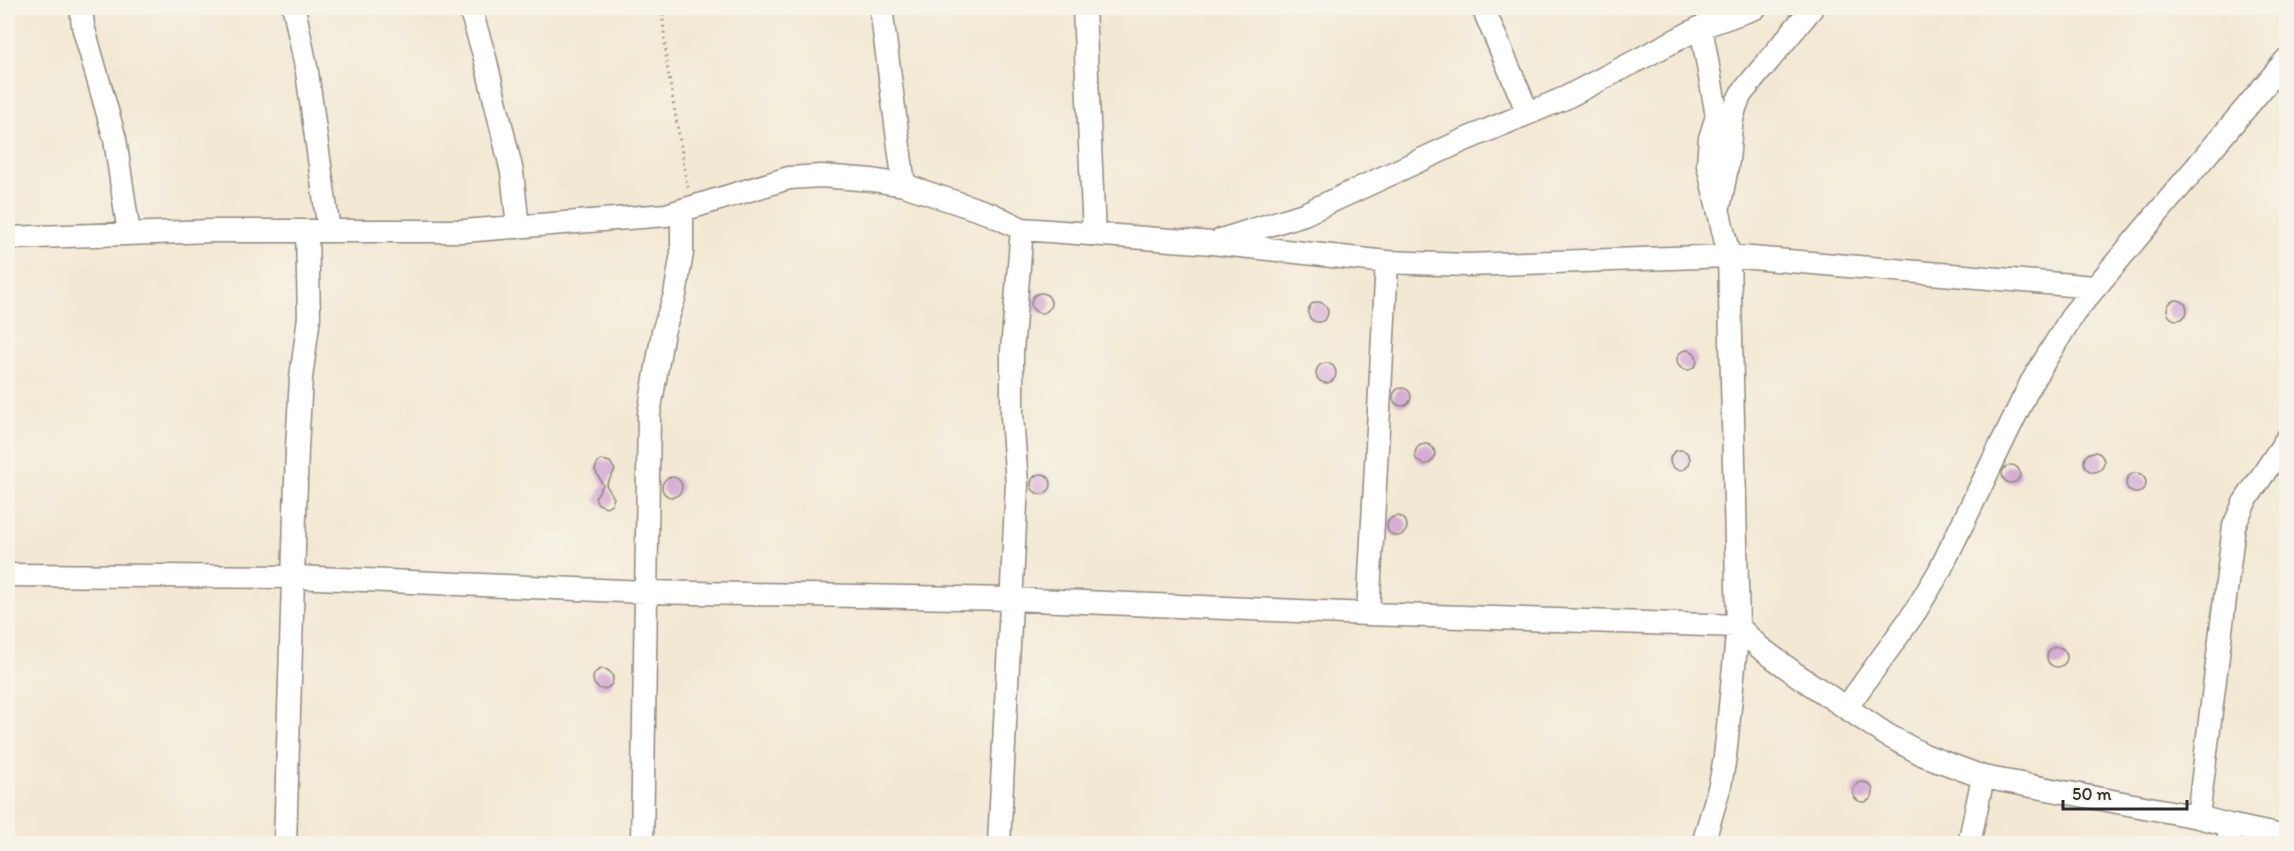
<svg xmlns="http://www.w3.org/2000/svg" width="2294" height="851" font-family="Itim,sans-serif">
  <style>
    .building { fill: #d5acd5 }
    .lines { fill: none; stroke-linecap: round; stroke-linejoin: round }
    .minor-casing { stroke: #8f8a7f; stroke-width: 25 }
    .path { stroke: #8f8a7f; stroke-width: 3; stroke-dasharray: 1.5 4.5; stroke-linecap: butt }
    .minor { stroke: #fff; stroke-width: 22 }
  </style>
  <rect width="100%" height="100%" fill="#f7f3e8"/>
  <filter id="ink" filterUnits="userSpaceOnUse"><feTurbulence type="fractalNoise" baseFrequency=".0167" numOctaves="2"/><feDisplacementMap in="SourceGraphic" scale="12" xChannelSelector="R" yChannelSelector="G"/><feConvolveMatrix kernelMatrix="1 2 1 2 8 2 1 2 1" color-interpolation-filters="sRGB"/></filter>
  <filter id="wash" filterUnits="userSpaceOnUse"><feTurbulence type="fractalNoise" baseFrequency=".008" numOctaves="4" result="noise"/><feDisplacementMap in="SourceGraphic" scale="24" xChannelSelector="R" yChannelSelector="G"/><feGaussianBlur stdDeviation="1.35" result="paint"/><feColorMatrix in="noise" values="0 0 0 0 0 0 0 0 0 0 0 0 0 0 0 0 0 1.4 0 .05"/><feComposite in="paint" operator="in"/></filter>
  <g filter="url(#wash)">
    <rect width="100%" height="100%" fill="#f3e8d3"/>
    <g id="blocks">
      <path class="building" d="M1031 303a10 10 0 1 1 20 0a10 10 0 1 1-20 0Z
        M2167 310a10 10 0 1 1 20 0a10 10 0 1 1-20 0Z
        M1308 312a10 10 0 1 1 20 0a10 10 0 1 1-20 0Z
        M1677 360a10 10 0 1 1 20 0a10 10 0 1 1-20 0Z
        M1316 373a10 10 0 1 1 20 0a10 10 0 1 1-20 0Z
        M1393 397a9 9 0 1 1 18 0a9 9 0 1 1-18 0Z
        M1415 454a10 10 0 1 1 20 0a10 10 0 1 1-20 0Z
        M1670 460a10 10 0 1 1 20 0a10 10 0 1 1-20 0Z
        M2084 462a10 10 0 1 1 20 0a10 10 0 1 1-20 0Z
        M 602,460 L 610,462 L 615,470 L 606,485 L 614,498 L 612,504 L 606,507 L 598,504 L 595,498 L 603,485 L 595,470 L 597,464 Z
        M2002 474a9 9 0 1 1 18 0a9 9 0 1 1-18 0Z
        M2126 483a10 10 0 1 1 20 0a10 10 0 1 1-20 0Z
        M1031 484a10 10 0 1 1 20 0a10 10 0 1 1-20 0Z
        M662 487a10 10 0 1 1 20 0a10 10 0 1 1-20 0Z
        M1387 526a10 10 0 1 1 20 0a10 10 0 1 1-20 0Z
        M2047 657a10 10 0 1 1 20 0a10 10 0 1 1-20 0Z
        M593 679a10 10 0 1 1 20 0a10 10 0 1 1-20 0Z
        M1853 792a10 10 0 1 1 20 0a10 10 0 1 1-20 0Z"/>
    </g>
  </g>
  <g filter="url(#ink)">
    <use href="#blocks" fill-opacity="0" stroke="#8f8a7f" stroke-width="1.5"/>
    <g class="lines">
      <g class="minor-casing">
        <path id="minor" d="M 81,8 L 83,26 L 115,139 L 129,234
          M 294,8 L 307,72 L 329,231
          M 470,8 L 485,58 L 512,172 L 518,227
          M 881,8 L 904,185
          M 1084,8 L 1094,235
          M 1483,8 L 1528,113
          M 1701,27 L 1717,116 L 1710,138 L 1708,165 L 1729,256 L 1738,626 L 1725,757 L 1720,785 L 1703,844
          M 1720,203 C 1723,188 1726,174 1728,160 C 1731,134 1729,117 1741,94 L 1812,8
          M 307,231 L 463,231 L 666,215 L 789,178 L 821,176 L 872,180 L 904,185 L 991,214 L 1022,229 L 1212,243 L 1387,262 L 1467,265 L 1729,256 L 2094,287
          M 8,238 L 212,231 L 307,231 L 309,317 L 301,378 L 297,448 L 285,844
          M 1221,240 L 1304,214 L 1462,141 L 1565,98 L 1701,27 L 1755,8
          M 8,575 L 294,577 L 646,592 L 1011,599 L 1368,614 L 1738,626 L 1759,647 L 1797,675 L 1887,735 L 1924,755 L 1983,777 L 2198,817 L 2229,825 L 2229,844
          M 1368,614 L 1387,262
          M 1846,708 L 1915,612 L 1939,572 L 2031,383 L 2074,313 L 2286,60
          M 2198,817 L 2234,526 L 2244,503 L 2286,440
          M 2229,825 L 2286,837
          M 642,844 L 649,414 L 663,332 L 675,295 L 682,253 L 682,211
          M 999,844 L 1017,484 L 1012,416 L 1012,351 L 1022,229
          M 1969,844 L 1983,777"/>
      </g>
      <path class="path" d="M 662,8 L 667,65 L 688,189"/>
      <use href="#minor" class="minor"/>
    </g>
  </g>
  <rect width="2294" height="851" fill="none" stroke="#f7f3e8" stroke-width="30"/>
  <path d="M2063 800v9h124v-9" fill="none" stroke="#2b2b2b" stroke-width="3"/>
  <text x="2072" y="800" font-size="18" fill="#2b2b2b" stroke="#f7f3e8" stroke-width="4.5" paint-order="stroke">50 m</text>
</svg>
